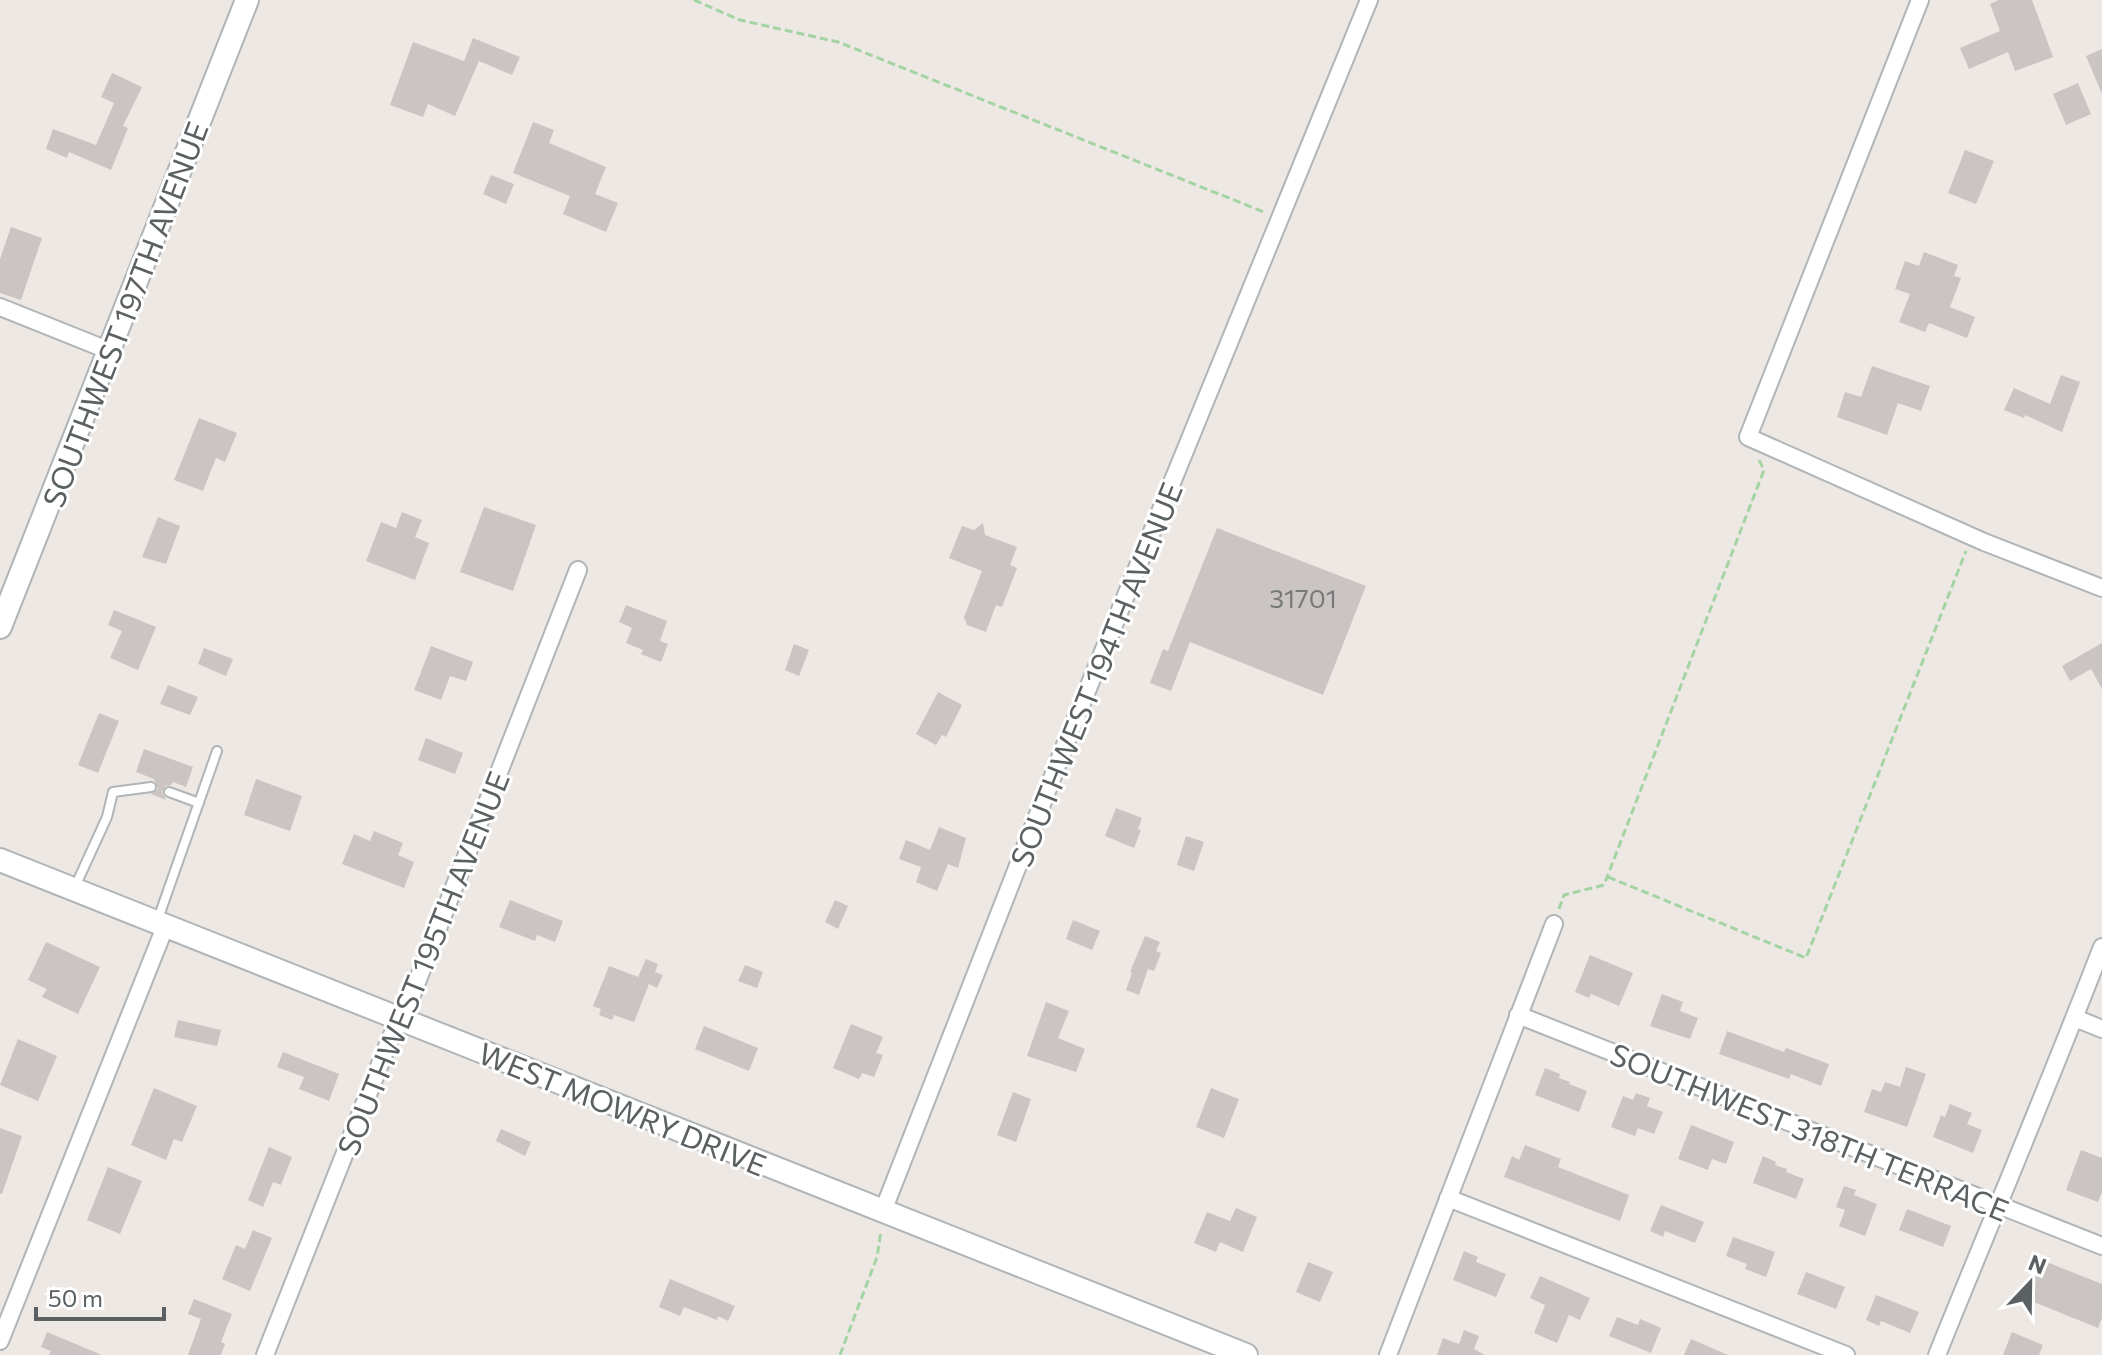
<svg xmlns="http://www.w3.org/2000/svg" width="2102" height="1355" font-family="Commissioner,sans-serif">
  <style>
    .building { fill: #cac5c2 }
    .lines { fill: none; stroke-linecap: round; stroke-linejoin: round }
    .lane-casing { stroke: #b0b5b7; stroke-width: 12 }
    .street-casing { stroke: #b0b5b7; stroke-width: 20 }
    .secondary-casing { stroke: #afb4b7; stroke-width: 26 }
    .path { stroke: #a5d4a4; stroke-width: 3; stroke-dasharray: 8 4; stroke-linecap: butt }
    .lane { stroke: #fff; stroke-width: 8 }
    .street { stroke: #fff; stroke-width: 16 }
    .secondary { stroke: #fff; stroke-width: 22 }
    .labels { text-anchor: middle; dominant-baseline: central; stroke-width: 6; stroke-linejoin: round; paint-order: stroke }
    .number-label { font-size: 26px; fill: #77797a }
    .street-label { font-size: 30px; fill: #5b6062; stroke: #fff }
  </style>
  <rect width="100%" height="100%" fill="#ede8e3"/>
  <path class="building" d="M 1999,0 L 2032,0 L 2053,57 L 2015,71 L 2008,52 L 1969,69 L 1960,48 L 2000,31 L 1990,4 Z
    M 473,38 L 520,57 L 512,75 L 479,61 L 455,116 L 428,104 L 423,117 L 390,105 L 413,42 L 464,61 Z
    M 2102,49 L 2102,94 L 2086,56 Z
    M 112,73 L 142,87 L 123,126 L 128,128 L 111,170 L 69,152 L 67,158 L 46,149 L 53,129 L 96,145 L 114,103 L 101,97 Z
    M 2078,83 L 2091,114 L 2066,125 L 2053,94 Z
    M 533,122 L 554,130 L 549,143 L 606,167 L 595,194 L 618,203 L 606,232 L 563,214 L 570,196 L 513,173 Z
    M 1965,150 L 1994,161 L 1976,204 L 1948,193 Z
    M 491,175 L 514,184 L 506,204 L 483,194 Z
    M 11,227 L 42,238 L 21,300 L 0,293 L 0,259 Z
    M 1924,252 L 1958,265 L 1954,276 L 1961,278 L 1950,307 L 1975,317 L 1967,338 L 1929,323 L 1925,332 L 1899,322 L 1910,294 L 1895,289 L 1905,261 L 1919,266 Z
    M 1872,366 L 1930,386 L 1921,411 L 1898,403 L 1887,435 L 1837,417 L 1845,392 L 1861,397 Z
    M 2061,375 L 2080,382 L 2062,432 L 2025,415 L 2024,418 L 2004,410 L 2014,388 L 2050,404 Z
    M 199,418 L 237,433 L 225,462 L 216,458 L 203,491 L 174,480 Z
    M 484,507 L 536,525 L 513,591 L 460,572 Z
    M 402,512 L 422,520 L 415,537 L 429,543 L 415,580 L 366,561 L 381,522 L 396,528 Z
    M 158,517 L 180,526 L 166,564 L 142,557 Z
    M 983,523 L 985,535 L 1017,547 L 1010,565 L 1017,568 L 1002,607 L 996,605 L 986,632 L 967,625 L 964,617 L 982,571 L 949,558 L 962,526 L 974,530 Z
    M 1217,528 L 1366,586 L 1323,695 L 1190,642 L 1171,691 L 1150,683 L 1163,649 L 1168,651 Z
    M 626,605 L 667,621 L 660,641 L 668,644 L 661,662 L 641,654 L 643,650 L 626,643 L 632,628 L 619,622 Z
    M 114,610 L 156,627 L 138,670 L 110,658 L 122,631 L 108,625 Z
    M 2102,643 L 2102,689 L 2091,669 L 2070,681 L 2062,666 Z
    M 794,644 L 809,650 L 799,676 L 785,670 Z
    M 431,646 L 473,662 L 466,681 L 450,676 L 441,700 L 414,690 Z
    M 204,648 L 233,659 L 226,676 L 198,664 Z
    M 168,685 L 198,697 L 190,715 L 160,704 Z
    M 938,692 L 962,705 L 946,737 L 942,735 L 936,745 L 916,734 Z
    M 99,713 L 119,721 L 98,773 L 78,765 Z
    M 426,738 L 463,753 L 455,774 L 418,760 Z
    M 144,749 L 193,767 L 186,787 L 173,782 L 171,785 L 165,786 L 162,792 L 166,800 L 151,794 L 158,789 L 154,779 L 136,772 Z
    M 256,779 L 302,796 L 290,831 L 244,815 Z
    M 1116,808 L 1142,818 L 1138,829 L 1141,830 L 1134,848 L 1105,836 Z
    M 939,827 L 966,838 L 958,868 L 948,864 L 937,891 L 916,882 L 921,867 L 899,859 L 906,840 L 930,850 Z
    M 374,831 L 403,843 L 398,855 L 414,862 L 404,888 L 342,864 L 354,834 L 370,841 Z
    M 1186,836 L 1204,842 L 1194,871 L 1177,865 Z
    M 510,900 L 563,921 L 555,942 L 537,935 L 535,941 L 499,927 Z
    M 835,900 L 848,906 L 838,929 L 825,922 Z
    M 1073,920 L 1100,931 L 1092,950 L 1066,939 Z
    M 1145,936 L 1160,942 L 1156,951 L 1161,953 L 1154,971 L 1148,969 L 1139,995 L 1126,990 L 1132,973 L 1130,972 Z
    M 46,942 L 100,967 L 78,1014 L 42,997 L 47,989 L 28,980 Z
    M 1590,955 L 1633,973 L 1619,1006 L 1591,994 L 1589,998 L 1575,992 Z
    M 646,959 L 658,964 L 655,972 L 663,975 L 657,988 L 649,984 L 634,1022 L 614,1015 L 612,1020 L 599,1015 L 601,1009 L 593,1006 L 609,966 L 638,977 Z
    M 745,965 L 763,972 L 757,988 L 738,981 Z
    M 1662,994 L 1683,1002 L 1680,1011 L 1698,1018 L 1690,1039 L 1650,1026 Z
    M 1046,1002 L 1069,1011 L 1058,1038 L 1085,1049 L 1076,1072 L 1027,1056 Z
    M 178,1020 L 221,1030 L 217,1046 L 174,1037 Z
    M 851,1024 L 883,1037 L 876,1053 L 883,1055 L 874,1077 L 862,1073 L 859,1079 L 833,1068 Z
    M 704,1026 L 758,1048 L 749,1071 L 695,1049 Z
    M 1727,1031 L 1784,1052 L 1786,1048 L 1829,1064 L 1821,1086 L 1791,1074 L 1789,1079 L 1719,1054 Z
    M 18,1039 L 57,1056 L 38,1101 L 0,1085 Z
    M 283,1052 L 339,1074 L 329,1101 L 299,1089 L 304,1077 L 277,1067 Z
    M 1906,1067 L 1926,1074 L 1907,1127 L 1864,1112 L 1872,1089 L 1881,1092 L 1885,1082 L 1900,1087 Z
    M 1545,1068 L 1560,1074 L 1559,1078 L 1570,1082 L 1569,1084 L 1587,1091 L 1579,1112 L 1535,1095 Z
    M 154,1088 L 197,1106 L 182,1142 L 174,1139 L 166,1160 L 131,1145 Z
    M 1211,1088 L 1239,1099 L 1224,1138 L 1196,1127 Z
    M 1013,1092 L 1031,1099 L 1016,1142 L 997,1135 Z
    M 1636,1093 L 1650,1098 L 1647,1106 L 1663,1112 L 1654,1134 L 1638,1128 L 1635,1136 L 1611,1127 L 1623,1096 L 1633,1100 Z
    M 1950,1104 L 1972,1113 L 1967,1124 L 1982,1130 L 1973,1153 L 1933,1137 L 1941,1115 L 1945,1117 Z
    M 1691,1125 L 1734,1142 L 1726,1164 L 1712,1159 L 1708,1170 L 1678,1159 Z
    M 0,1128 L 22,1136 L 2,1194 L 0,1194 Z
    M 501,1129 L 531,1142 L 525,1156 L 496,1141 Z
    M 1525,1145 L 1561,1159 L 1558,1167 L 1629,1195 L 1620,1221 L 1504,1177 L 1512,1156 L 1519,1160 Z
    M 269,1147 L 292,1157 L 281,1185 L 273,1182 L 263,1207 L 248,1200 Z
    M 2081,1150 L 2102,1158 L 2102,1192 L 2098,1202 L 2066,1190 Z
    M 1763,1156 L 1776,1162 L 1775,1165 L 1787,1169 L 1786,1172 L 1804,1179 L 1796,1199 L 1753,1183 Z
    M 108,1167 L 142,1181 L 120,1234 L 87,1220 Z
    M 1844,1186 L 1856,1190 L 1854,1195 L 1877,1204 L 1865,1236 L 1839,1226 L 1845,1210 L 1836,1207 Z
    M 1661,1205 L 1704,1222 L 1695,1243 L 1665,1231 L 1663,1237 L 1650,1231 Z
    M 1236,1208 L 1257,1217 L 1243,1252 L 1220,1242 L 1216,1252 L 1194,1243 L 1207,1212 L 1230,1221 Z
    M 1907,1209 L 1951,1226 L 1943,1247 L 1899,1230 Z
    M 253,1230 L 272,1238 L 250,1291 L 222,1279 L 236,1245 L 245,1249 Z
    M 1733,1237 L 1775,1252 L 1766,1277 L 1745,1269 L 1747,1264 L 1726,1256 Z
    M 1464,1251 L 1478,1257 L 1476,1262 L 1506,1274 L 1496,1297 L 1453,1280 Z
    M 2039,1259 L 2102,1284 L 2102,1318 L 2098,1328 L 2024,1298 Z
    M 1308,1262 L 1333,1272 L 1320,1302 L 1296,1292 Z
    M 1806,1272 L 1845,1287 L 1836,1309 L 1797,1294 Z
    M 1540,1276 L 1590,1298 L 1580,1320 L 1569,1315 L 1557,1343 L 1534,1333 L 1545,1305 L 1530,1298 Z
    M 670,1279 L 735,1306 L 728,1321 L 718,1316 L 717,1320 L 684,1307 L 680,1316 L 659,1307 Z
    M 1876,1295 L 1919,1312 L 1910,1333 L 1881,1321 L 1879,1326 L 1866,1320 Z
    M 194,1299 L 232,1314 L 221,1342 L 225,1344 L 221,1355 L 188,1355 L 201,1319 L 188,1314 Z
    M 1617,1317 L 1638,1325 L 1640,1319 L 1661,1328 L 1651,1353 L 1609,1336 Z
    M 1464,1330 L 1479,1336 L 1474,1349 L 1485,1355 L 1437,1355 L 1443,1338 L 1459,1344 Z
    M 47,1332 L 102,1355 L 49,1355 L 51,1351 L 41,1347 Z
    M 2012,1332 L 2043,1345 L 2039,1355 L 2003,1355 Z
    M 1691,1339 L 1728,1355 L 1684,1355 Z"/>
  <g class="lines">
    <g class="lane-casing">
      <path id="lane" d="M 169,792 L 199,803
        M 74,889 L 107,817 L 113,792 L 151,787
        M 158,919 L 217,751"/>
    </g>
    <g class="street-casing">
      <path id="street" d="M 1920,0 L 1748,437 L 1984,542 L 2102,588
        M 0,307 L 110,351
        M 1518,1015 L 2102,1246
        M 2075,1018 L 2102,1029
        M 1448,1198 L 1846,1355
        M 883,1211 L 1069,735 L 1369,0
        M 0,1341 L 165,927
        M 265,1355 L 390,1039 L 410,1000 L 578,570
        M 1388,1355 L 1554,924
        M 1937,1355 C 1992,1219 2049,1084 2102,947"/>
    </g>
    <g class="secondary-casing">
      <path id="secondary" d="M 0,627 L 247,0
        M 0,860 L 1246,1355"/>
    </g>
    <path class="path" d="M 694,0 L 740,20 L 838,42 L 1264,212
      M 1608,877 L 1806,958 L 1966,551
      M 1559,909 L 1564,895 L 1604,885 L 1764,470 L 1759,460
      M 840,1355 L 877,1257 L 881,1231"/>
    <use href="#lane" class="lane"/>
    <use href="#street" class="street"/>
    <use href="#secondary" class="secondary"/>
  </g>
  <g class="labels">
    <g class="number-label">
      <text x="1303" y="597">31701</text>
    </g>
    <g class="street-label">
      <text transform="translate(124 314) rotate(-69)">SOUTHWEST 197TH AVENUE</text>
      <text transform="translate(1095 674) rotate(-68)">SOUTHWEST 194TH AVENUE</text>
      <text transform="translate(422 963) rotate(-68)">SOUTHWEST 195TH AVENUE</text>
      <text transform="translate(623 1108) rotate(22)">WEST MOWRY DRIVE</text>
      <text transform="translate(1810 1131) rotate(22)">SOUTHWEST 318TH TERRACE</text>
    </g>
  </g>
  <g transform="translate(2030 1283) rotate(22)" stroke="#ffffff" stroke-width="6" paint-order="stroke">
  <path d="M0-6L14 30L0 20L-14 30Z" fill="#5b6062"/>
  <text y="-12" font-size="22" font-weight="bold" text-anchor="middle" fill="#5b6062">N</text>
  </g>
  <path d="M36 1307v12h128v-12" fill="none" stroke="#5b6062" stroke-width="4"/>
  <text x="48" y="1307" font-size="24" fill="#5b6062" stroke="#ffffff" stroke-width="6" paint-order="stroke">50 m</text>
</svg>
